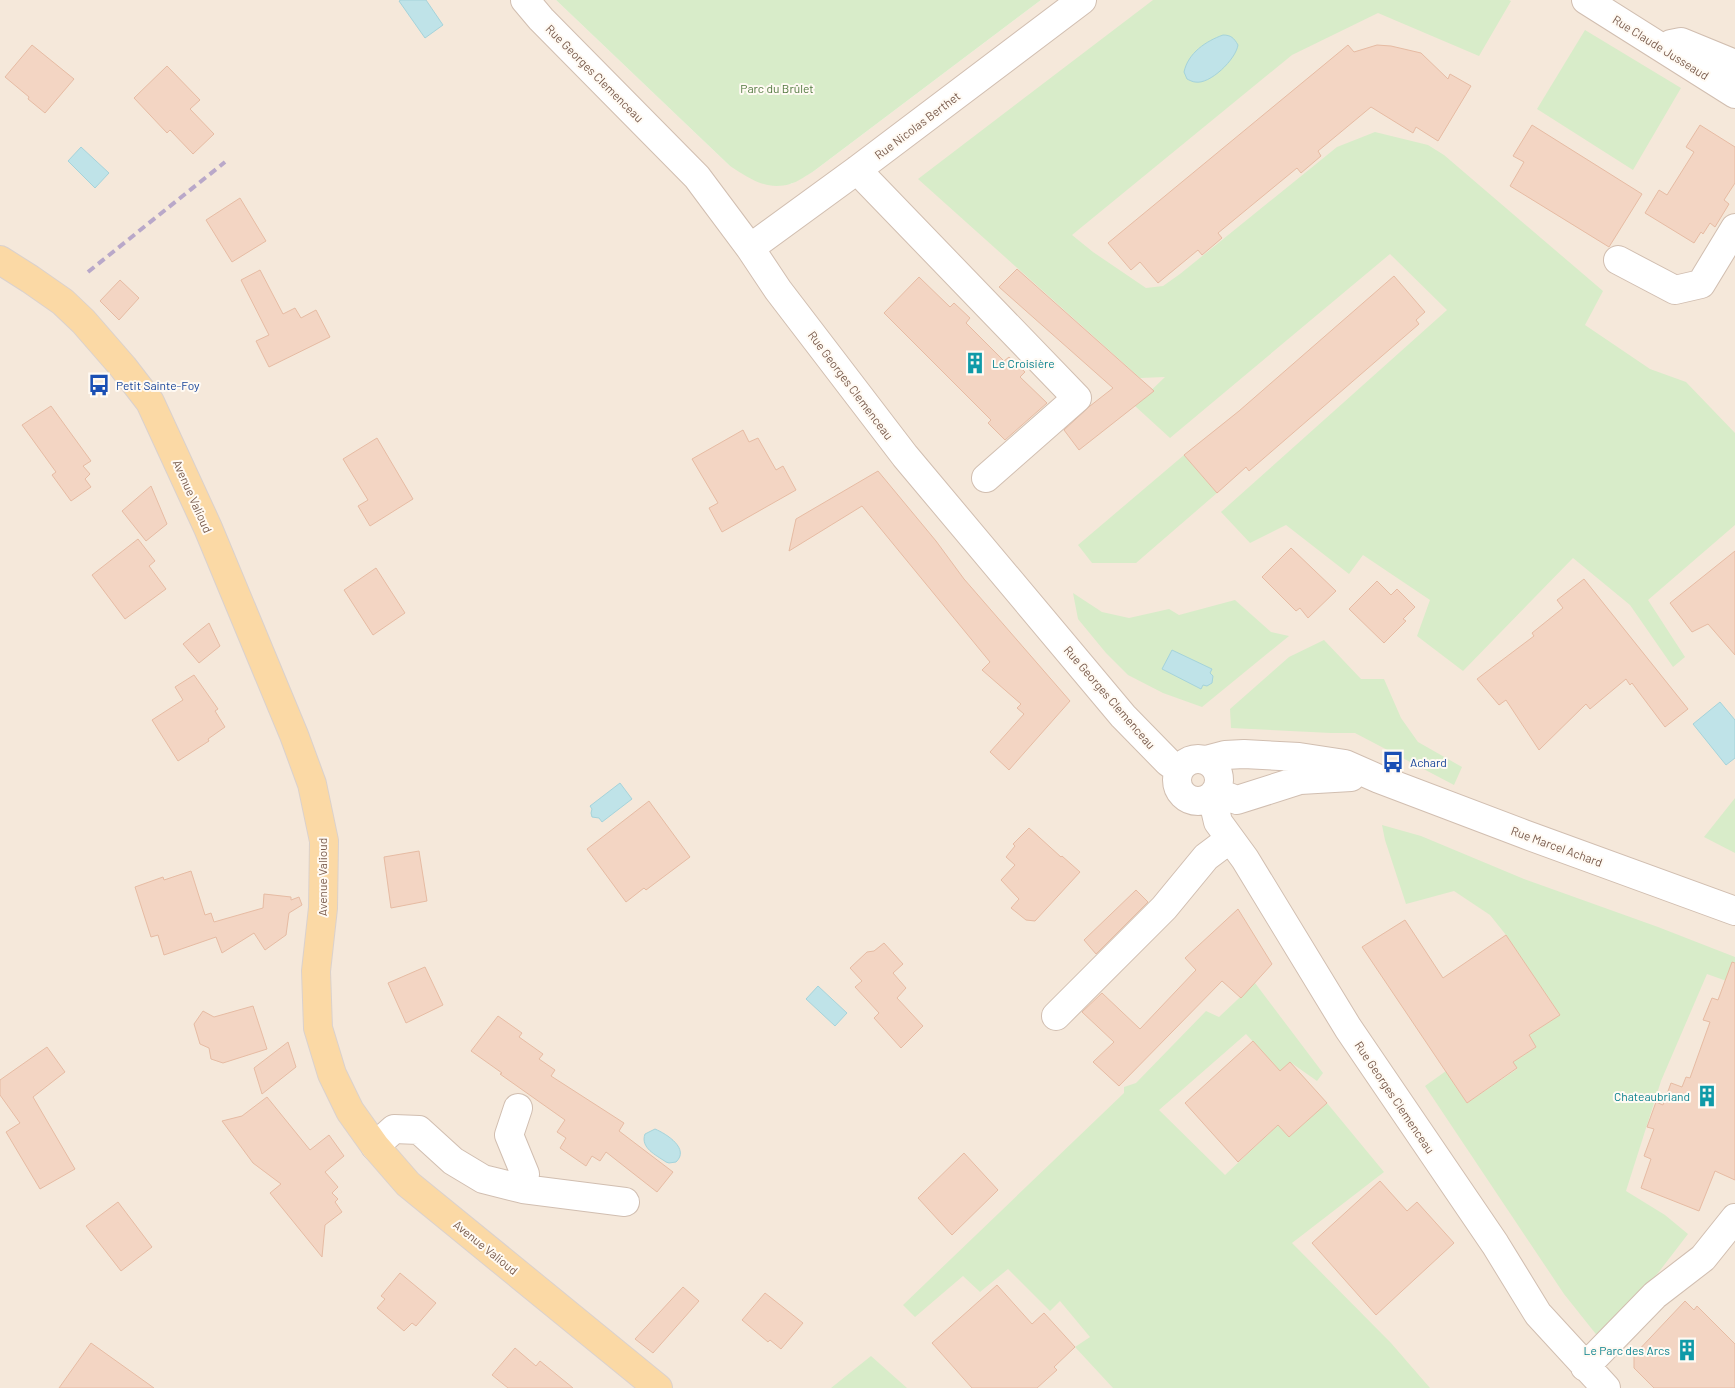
<svg xmlns="http://www.w3.org/2000/svg" width="1735" height="1388" font-family="Barlow,sans-serif">
  <style>
    .residential { fill: #f5e8da }
    .green { fill: #d8ecc9 }
    .water { fill: #bfe3e8; stroke: #a5d3da }
    .building { fill: #f3d5c3; stroke: #e6bba3 }
    .lines { fill: none; stroke-linecap: round; stroke-linejoin: round }
    .minor-casing { stroke: #d1beb0; stroke-width: 30 }
    .major-casing { stroke: #dad1cd; stroke-width: 30 }
    .minor { stroke: #fff; stroke-width: 28 }
    .major { stroke: #fbd9a5; stroke-width: 28 }
    .rail { stroke: #b9a8c9; stroke-width: 4; stroke-dasharray: 8 5; stroke-linecap: butt }
    .labels { text-anchor: middle; dominant-baseline: central; stroke-width: 4; stroke-linejoin: round; paint-order: stroke }
    .street-label { font-size: 12px; fill: #7a5c4d; stroke: #fffaf3 }
    .park-label { font-size: 12px; fill: #537a41; stroke: #fffaf3 }
    .culture-label { font-size: 12px; fill: #0d838f; stroke: #fffaf3; text-anchor: end }
    .transit-label { font-size: 12px; fill: #164399; stroke: #fffaf3; text-anchor: start }
  </style>
  <rect width="100%" height="100%" fill="#fdf6ec"/>
  <path class="residential" d="M 0,0 L 556,0 L 730,166 L 791,184 L 814,171 L 1041,0 L 1735,0 L 1735,1388 L 0,1388 Z"/>
  <path class="green" d="M 556,0 L 1041,0 L 814,171 C 807,175 798,182 790,184 C 766,191 749,178 730,166 Z
    M 1153,0 L 1509,0 L 1511,1 L 1479,56 L 1378,13 L 1292,55 L 1072,235 L 1093,252 L 1146,288 L 1163,286 L 1180,274 L 1337,147 L 1375,132 L 1428,145 L 1444,155 L 1603,291 L 1585,325 L 1650,369 L 1686,382 L 1735,433 L 1735,525 L 1648,600 L 1685,657 L 1673,667 L 1630,605 L 1573,558 L 1463,671 L 1417,636 L 1430,600 L 1363,555 L 1349,574 L 1286,525 L 1250,543 L 1221,512 L 1447,310 L 1390,254 L 1170,438 L 1135,406 L 1165,377 L 1140,378 L 918,179 Z
    M 1585,30 L 1681,88 L 1633,170 L 1537,109 Z
    M 1184,455 L 1217,493 L 1136,563 L 1092,563 L 1078,545 Z
    M 1073,593 L 1102,612 L 1129,618 L 1169,609 L 1179,615 L 1235,600 L 1271,632 L 1289,636 L 1202,707 L 1163,693 L 1128,675 L 1106,653 L 1078,619 Z
    M 1324,640 L 1361,679 L 1384,679 L 1401,718 L 1418,742 L 1462,767 L 1454,785 L 1355,733 L 1331,733 L 1231,728 L 1230,709 L 1289,657 Z
    M 1735,798 L 1735,853 L 1704,837 Z
    M 1382,825 L 1421,836 L 1524,879 L 1658,927 L 1735,957 L 1735,984 L 1707,974 L 1661,1081 L 1626,1191 L 1665,1215 L 1688,1234 L 1658,1273 L 1599,1338 L 1564,1294 L 1425,1086 L 1446,1071 L 1467,1103 L 1517,1069 L 1513,1062 L 1536,1047 L 1529,1035 L 1559,1014 L 1506,935 L 1490,915 L 1454,891 L 1406,904 L 1385,840 Z
    M 1255,983 L 1323,1073 L 1317,1081 L 1290,1062 L 1280,1071 L 1246,1034 L 1159,1110 L 1225,1175 L 1278,1125 L 1289,1137 L 1327,1103 L 1384,1172 L 1292,1243 L 1391,1343 L 1430,1388 L 1113,1388 L 1075,1347 L 1090,1337 L 1060,1301 L 1050,1311 L 1008,1269 L 980,1292 L 963,1276 L 915,1317 L 903,1305 L 1124,1093 L 1124,1087 L 1136,1083 L 1206,1011 L 1219,1017 Z
    M 871,1356 L 907,1388 L 831,1388 Z"/>
  <path class="water" d="M 401,0 L 426,0 L 443,25 L 425,38 L 399,1 Z
    M 1223,35 C 1231,35 1234,38 1238,45 C 1236,59 1210,85 1195,82 C 1193,82 1189,80 1187,79 L 1184,72 C 1188,53 1206,41 1223,35 Z
    M 81,147 L 109,173 L 95,188 L 68,161 Z
    M 1172,650 L 1212,669 L 1210,673 L 1213,676 L 1212,683 L 1207,686 L 1203,685 L 1201,689 L 1162,669 Z
    M 1720,702 L 1735,720 L 1735,758 L 1726,765 L 1693,724 Z
    M 620,783 L 632,799 L 602,822 L 599,818 L 592,817 L 591,813 L 592,809 L 590,806 Z
    M 818,986 L 847,1013 L 835,1026 L 806,999 Z
    M 655,1129 C 667,1134 690,1149 676,1162 L 669,1163 L 666,1162 C 656,1155 640,1148 645,1134 Z"/>
  <path class="building" d="M 32,45 L 74,79 L 45,113 L 28,99 L 29,97 L 5,77 Z
    M 1348,45 L 1354,52 L 1377,45 L 1391,46 L 1421,53 L 1448,79 L 1450,74 L 1471,86 L 1438,141 L 1416,127 L 1413,133 L 1371,107 L 1318,151 L 1321,156 L 1301,173 L 1297,168 L 1218,233 L 1222,238 L 1202,255 L 1198,250 L 1158,283 L 1140,262 L 1131,270 L 1108,243 Z
    M 167,66 L 200,100 L 190,109 L 214,134 L 193,154 L 170,130 L 167,133 L 134,98 Z
    M 1532,125 L 1642,194 L 1609,247 L 1510,186 L 1524,162 L 1513,156 Z
    M 1700,125 L 1735,147 L 1735,183 L 1724,200 L 1729,204 L 1715,227 L 1710,223 L 1703,234 L 1701,232 L 1694,243 L 1645,213 L 1659,190 L 1667,195 L 1694,152 L 1686,147 Z
    M 240,198 L 266,241 L 232,262 L 206,220 Z
    M 1017,269 L 1154,391 L 1079,450 L 1064,430 L 1090,406 L 1113,388 L 999,287 Z
    M 260,270 L 283,314 L 295,308 L 301,318 L 316,310 L 330,337 L 269,367 L 256,341 L 269,335 L 241,280 Z
    M 1394,276 L 1425,312 L 1416,320 L 1419,324 L 1249,471 L 1246,467 L 1217,493 L 1184,455 L 1239,411 Z
    M 919,277 L 950,307 L 954,303 L 970,318 L 966,323 L 1004,361 L 1009,357 L 1025,372 L 1020,377 L 1047,403 L 1005,440 L 988,423 L 991,420 L 884,313 Z
    M 120,280 L 139,298 L 119,320 L 100,301 Z
    M 51,406 L 91,461 L 83,466 L 90,474 L 85,479 L 91,487 L 71,501 L 52,475 L 56,472 L 22,425 Z
    M 743,430 L 749,442 L 758,438 L 776,470 L 783,466 L 796,490 L 722,532 L 709,508 L 718,503 L 692,459 Z
    M 377,438 L 413,499 L 370,526 L 358,506 L 368,500 L 343,459 Z
    M 878,471 L 936,541 L 964,579 L 1070,701 L 1009,770 L 990,752 L 1024,714 L 1017,708 L 1021,704 L 982,670 L 990,662 L 862,506 L 789,551 L 796,519 Z
    M 151,486 L 167,524 L 146,541 L 122,511 Z
    M 138,539 L 155,561 L 149,566 L 166,589 L 125,619 L 92,575 Z
    M 1291,548 L 1336,591 L 1308,618 L 1300,608 L 1296,611 L 1262,577 Z
    M 1735,551 L 1735,655 L 1708,624 L 1692,632 L 1670,603 Z
    M 376,568 L 405,613 L 373,635 L 344,590 Z
    M 1584,579 L 1688,709 L 1665,727 L 1632,683 L 1630,685 L 1626,679 L 1590,709 L 1586,704 L 1539,750 L 1506,700 L 1499,705 L 1477,679 L 1534,636 L 1532,633 L 1563,608 L 1557,600 Z
    M 1377,581 L 1391,595 L 1397,589 L 1415,607 L 1403,619 L 1406,621 L 1384,643 L 1349,609 Z
    M 209,623 L 220,646 L 199,663 L 183,644 Z
    M 194,675 L 218,709 L 215,711 L 225,727 L 208,739 L 209,741 L 178,761 L 152,720 L 183,700 L 175,687 Z
    M 649,801 L 690,857 L 646,890 L 644,888 L 626,902 L 587,849 Z
    M 1029,828 L 1061,857 L 1062,856 L 1080,872 L 1035,921 L 1026,920 L 1011,908 L 1019,899 L 1001,880 L 1015,865 L 1006,857 L 1015,846 L 1013,844 Z
    M 419,851 L 427,901 L 391,908 L 384,857 Z
    M 191,871 L 205,915 L 211,913 L 214,922 L 263,908 L 264,894 L 291,897 L 291,900 L 299,897 L 302,905 L 289,913 L 286,935 L 265,950 L 254,933 L 222,953 L 216,937 L 164,955 L 158,935 L 151,937 L 135,887 L 163,877 L 164,880 Z
    M 1136,890 L 1148,902 L 1096,954 L 1084,940 Z
    M 1238,909 L 1272,964 L 1241,998 L 1222,981 L 1119,1086 L 1093,1062 L 1114,1042 L 1082,1012 L 1102,993 L 1140,1029 L 1196,970 L 1185,958 Z
    M 1405,920 L 1443,978 L 1506,935 L 1560,1015 L 1529,1035 L 1536,1047 L 1513,1062 L 1517,1068 L 1467,1103 L 1362,947 Z
    M 884,943 L 903,964 L 893,973 L 906,988 L 897,998 L 923,1026 L 901,1048 L 874,1018 L 879,1013 L 855,987 L 862,981 L 850,968 L 867,952 L 874,951 Z
    M 1732,962 L 1735,963 L 1735,1180 L 1715,1171 L 1699,1211 L 1641,1188 L 1651,1159 L 1644,1156 L 1654,1129 L 1647,1127 L 1656,1102 L 1663,1105 L 1671,1083 L 1682,1087 L 1686,1077 L 1690,1078 L 1710,1022 L 1703,1020 L 1712,998 L 1718,1000 Z
    M 425,967 L 443,1005 L 406,1023 L 388,983 Z
    M 253,1006 L 267,1049 L 223,1063 L 211,1059 L 209,1048 L 200,1044 L 194,1024 L 203,1011 L 214,1017 Z
    M 498,1016 L 522,1033 L 519,1037 L 543,1054 L 539,1059 L 555,1070 L 551,1076 L 624,1123 L 619,1131 L 673,1172 L 657,1192 L 606,1152 L 600,1161 L 592,1156 L 586,1166 L 560,1148 L 566,1138 L 557,1132 L 565,1120 L 500,1074 L 502,1073 L 471,1051 Z
    M 1253,1041 L 1280,1071 L 1290,1062 L 1327,1103 L 1289,1137 L 1278,1125 L 1238,1162 L 1185,1103 Z
    M 288,1042 L 296,1067 L 262,1094 L 254,1068 Z
    M 47,1047 L 65,1072 L 33,1097 L 75,1169 L 40,1189 L 6,1132 L 20,1123 L 0,1095 L 0,1080 Z
    M 267,1097 L 310,1150 L 329,1135 L 344,1156 L 325,1172 L 338,1187 L 332,1193 L 338,1199 L 335,1202 L 342,1212 L 325,1225 L 322,1257 L 270,1193 L 281,1184 L 253,1163 L 222,1121 L 242,1116 Z
    M 964,1153 L 998,1190 L 952,1235 L 918,1198 Z
    M 1380,1181 L 1407,1211 L 1417,1202 L 1454,1243 L 1376,1315 L 1312,1243 Z
    M 118,1202 L 152,1247 L 121,1271 L 86,1226 Z
    M 400,1273 L 436,1303 L 416,1326 L 412,1323 L 404,1331 L 377,1308 L 385,1299 L 381,1296 Z
    M 997,1285 L 1032,1324 L 1044,1313 L 1075,1347 L 1054,1367 L 1057,1370 L 1037,1388 L 972,1388 L 932,1343 Z
    M 683,1287 L 699,1301 L 653,1353 L 635,1339 Z
    M 765,1293 L 803,1323 L 781,1349 L 770,1340 L 768,1342 L 742,1320 Z
    M 1685,1301 L 1694,1310 L 1697,1306 L 1735,1344 L 1735,1388 L 1654,1388 L 1634,1368 L 1634,1355 Z
    M 91,1343 L 154,1388 L 59,1388 Z
    M 515,1348 L 536,1366 L 540,1361 L 573,1388 L 508,1388 L 492,1375 Z"/>
  <g class="lines">
    <g class="minor-casing">
      <path id="minor" d="M 525,0 L 541,19 L 697,177 L 750,248 L 778,290 L 905,456 L 1123,716 L 1168,762 L 1179,770
        M 1586,0 L 1735,94
        M 1671,44 L 1681,42 L 1735,64
        M 857,170 L 1077,398 L 986,478
        M 750,248 L 857,170 L 1082,0
        M 1618,260 L 1675,290 L 1701,284 L 1735,228
        M1177 780a21 21 0 1 1 42 0a21 21 0 1 1-42 0Z
        M 1206,760 L 1225,755 L 1244,754 L 1299,757 L 1345,764 L 1379,779 L 1524,834 L 1735,911
        M 1215,792 L 1237,800 L 1300,780 L 1351,777
        M 1212,796 L 1218,822 L 1245,859 L 1348,1028 L 1495,1244 L 1538,1314 L 1606,1388
        M 1056,1016 L 1164,908 L 1206,857 L 1230,839
        M 518,1108 L 509,1135 L 525,1174 L 523,1189
        M 375,1146 L 394,1129 L 419,1130 L 453,1161 L 483,1179 L 523,1189 L 625,1202
        M 1585,1367 L 1655,1295 L 1703,1258 L 1735,1218"/>
    </g>
    <g class="major-casing">
      <path id="major" d="M 0,260 L 30,279 L 63,302 L 83,321 L 123,367 L 150,402 L 208,528 L 294,735 L 312,784 L 324,841 L 323,908 L 316,971 L 318,1028 L 332,1074 L 350,1111 L 375,1146 L 408,1184 L 658,1388"/>
    </g>
    <use href="#minor" class="minor"/>
    <use href="#major" class="major"/>
    <path class="rail" d="M 88,272 L 225,162"/>
  </g>
  <defs>
    <g id="building-bare" transform="scale(1.725)"><path d="M-4-6H4V6H1V3H-1V6H-4ZM-2.5-4.3h1.7v1.8h-1.7ZM.8-4.3h1.7v1.8H.8ZM-2.5-1h1.7V.8h-1.7ZM.8-1h1.7V.8H.8Z" fill="#0f9aa8" stroke="#fffaf3" stroke-width="2.5" paint-order="stroke"/></g>
    <g id="bus-bare" transform="scale(1.725)"><path d="M-5-6H5V4H4V6H2V4H-2V6H-4V4H-5ZM-3.5-4V0h7V-4ZM-3.5 1.2v1.5H-2V1.2ZM2 1.2v1.5H3.5V1.2Z" fill="#1a4fb4" stroke="#fffaf3" stroke-width="2.5" paint-order="stroke"/></g>
  </defs>
  <g fill-rule="evenodd">
    <use href="#building-bare" x="975" y="363"/>
    <use href="#bus-bare" x="99" y="385"/>
    <use href="#bus-bare" x="1393" y="762"/>
    <use href="#building-bare" x="1707" y="1096"/>
    <use href="#building-bare" x="1687" y="1350"/>
  </g>
  <g class="labels">
    <g class="street-label">
      <text transform="translate(1661 47) rotate(32)">Rue Claude Jusseaud</text>
      <text transform="translate(595 73) rotate(45)">Rue Georges Clemenceau</text>
      <text transform="translate(917 125) rotate(-37)">Rue Nicolas Berthet</text>
      <text transform="translate(851 385) rotate(53)">Rue Georges Clemenceau</text>
      <text transform="translate(193 496) rotate(66)">Avenue Valioud</text>
      <text transform="translate(1110 697) rotate(49)">Rue Georges Clemenceau</text>
      <text transform="translate(1557 846) rotate(20)">Rue Marcel Achard</text>
      <text transform="translate(322 877) rotate(-90)">Avenue Valioud</text>
      <text transform="translate(1395 1097) rotate(56)">Rue Georges Clemenceau</text>
      <text transform="translate(486 1247) rotate(39)">Avenue Valioud</text>
    </g>
    <g class="park-label">
      <text x="777" y="88">Parc du Brûlet</text>
    </g>
    <g class="culture-label">
      <text x="992" y="363" text-anchor="start">Le Croisière</text>
      <text x="1690" y="1096">Chateaubriand</text>
      <text x="1670" y="1350">Le Parc des Arcs</text>
    </g>
    <g class="transit-label">
      <text x="116" y="385">Petit Sainte-Foy</text>
      <text x="1410" y="762">Achard</text>
    </g>
  </g>
</svg>
